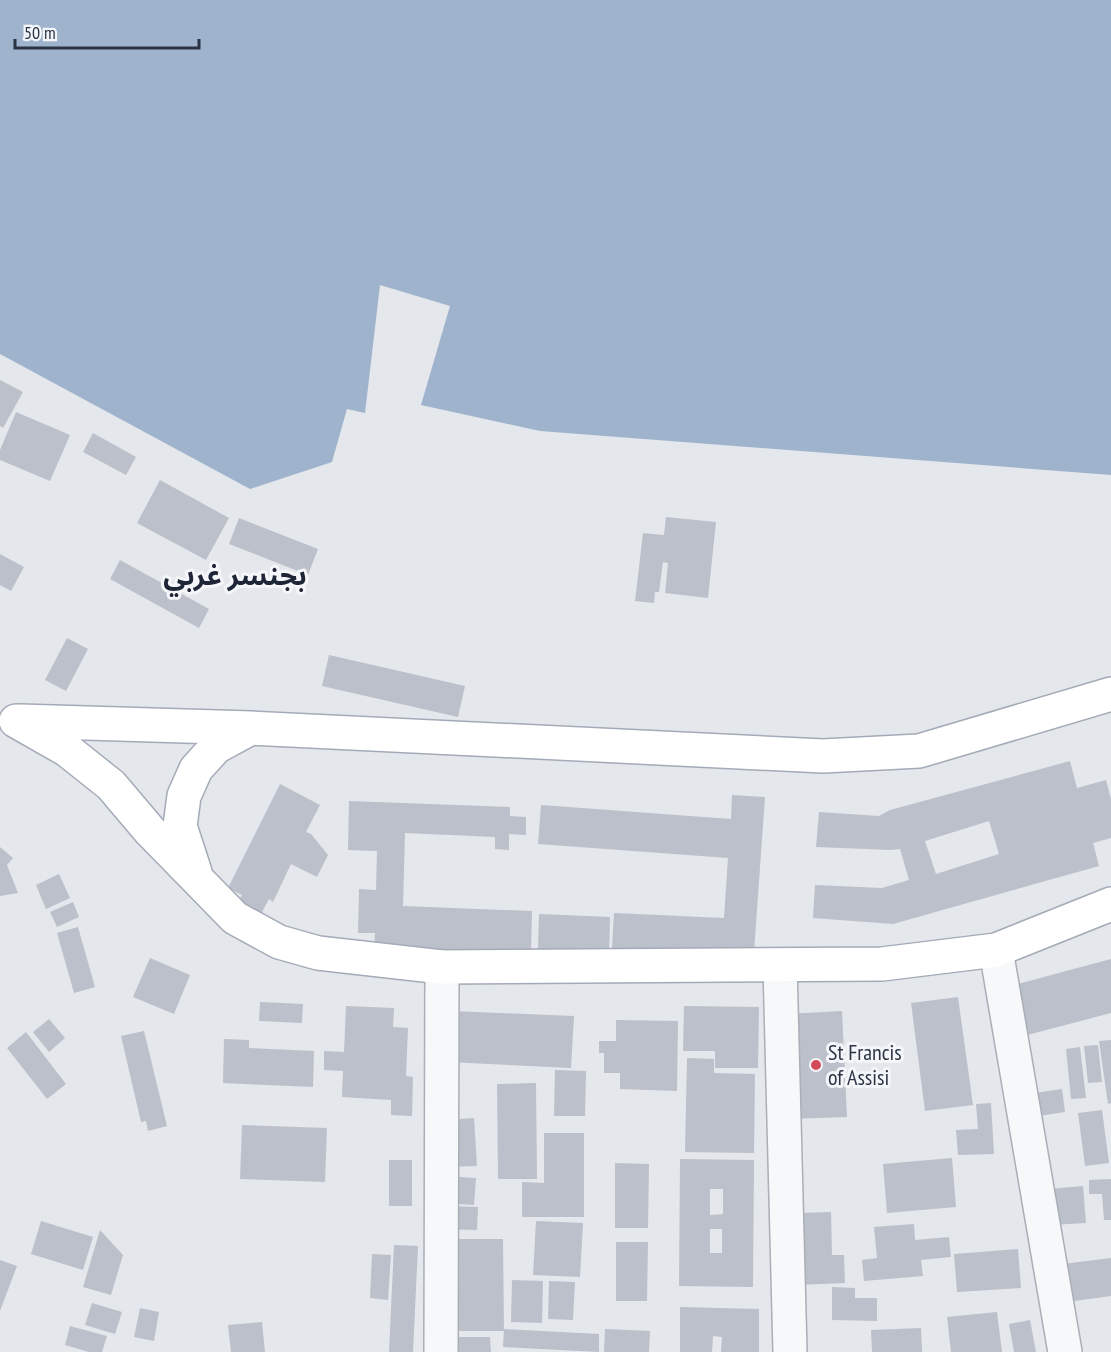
<svg xmlns="http://www.w3.org/2000/svg" width="1111" height="1352" font-family="'PT Sans Narrow','Noto Sans Arabic',sans-serif">
  <style>
    .water { fill: #9fb4cc }
    .building { fill: #bbc0ca; fill-rule: evenodd }
    .lines { fill: none; stroke-linecap: round; stroke-linejoin: round }
    .minor-casing { stroke: #a9aeb7; stroke-width: 36 }
    .major-casing { stroke: #a3abb8; stroke-width: 36 }
    .minor { stroke: #f7f8fa; stroke-width: 33 }
    .major { stroke: #fff; stroke-width: 33 }
    .poi-dot { fill: #d1495b; stroke: #f4f6f9; stroke-width: 2 }
    .labels { text-anchor: middle; dominant-baseline: central; stroke-width: 6; stroke-linejoin: round; paint-order: stroke }
    .poi-label { font-size: 22px; fill: #2b3445; stroke: #f4f6f9; text-anchor: start }
    .district-label { font-size: 28px; font-weight: bold; fill: #1d2536; stroke: #f4f6f9 }
  </style>
  <rect width="100%" height="100%" fill="#e4e7ec"/>
  <path class="water" d="M 0,0 L 1111,0 L 1111,475 L 540,431 L 421,405 L 450,306 L 380,285 L 365,413 L 347,409 L 332,462 L 250,489 L 0,354 Z"/>
  <path class="building" d="M 0,380 L 23,392 L 3,428 L 0,426 Z
    M 16,412 L 70,435 L 50,481 L 0,460 L 0,450 Z
    M 93,433 L 136,457 L 126,475 L 83,452 Z
    M 160,480 L 229,518 L 206,560 L 137,523 Z
    M 666,517 L 716,522 L 708,598 L 665,593 L 668,563 L 663,562 L 659,592 L 655,592 L 654,603 L 635,601 L 643,533 L 664,535 Z
    M 239,518 L 318,549 L 308,575 L 229,544 Z
    M 0,554 L 24,567 L 11,591 L 0,585 Z
    M 120,560 L 209,609 L 199,628 L 110,579 Z
    M 67,638 L 88,649 L 66,691 L 45,680 Z
    M 329,655 L 465,686 L 458,717 L 322,686 Z
    M 1070,761 L 1077,788 L 1106,780 L 1111,799 L 1111,838 L 1093,843 L 1099,866 L 893,924 L 813,918 L 815,885 L 882,888 L 909,880 L 900,849 L 890,850 L 816,847 L 819,812 L 879,816 L 890,810 ZM 989,821 L 999,854 L 936,874 L 925,841 Z
    M 280,784 L 320,805 L 306,832 L 311,834 L 328,855 L 317,877 L 291,864 L 273,902 L 269,899 L 261,914 L 238,902 L 242,895 L 228,888 Z
    M 732,795 L 765,797 L 754,952 L 725,953 L 612,948 L 614,913 L 724,918 L 728,858 L 538,844 L 541,805 L 731,819 Z
    M 349,801 L 510,807 L 510,816 L 526,817 L 526,835 L 509,834 L 509,850 L 495,849 L 495,837 L 405,833 L 403,906 L 532,911 L 531,954 L 374,949 L 375,933 L 358,933 L 359,889 L 376,890 L 377,851 L 348,850 Z
    M 0,847 L 13,858 L 7,865 L 18,893 L 0,896 Z
    M 59,874 L 70,898 L 46,909 L 36,885 Z
    M 73,902 L 79,917 L 57,927 L 50,912 Z
    M 539,914 L 610,917 L 609,952 L 538,949 Z
    M 78,927 L 95,987 L 74,993 L 57,933 Z
    M 150,958 L 190,975 L 174,1014 L 133,997 Z
    M 1111,959 L 1111,1013 L 1016,1038 L 1003,988 Z
    M 958,997 L 973,1105 L 925,1111 L 911,1003 Z
    M 260,1002 L 303,1004 L 302,1023 L 259,1021 Z
    M 346,1006 L 394,1008 L 393,1027 L 408,1028 L 406,1076 L 413,1077 L 412,1116 L 391,1115 L 391,1100 L 342,1097 L 343,1071 L 324,1070 L 324,1051 L 344,1052 Z
    M 684,1006 L 759,1007 L 758,1068 L 715,1068 L 715,1051 L 683,1051 Z
    M 451,1011 L 574,1016 L 571,1068 L 449,1062 Z
    M 842,1011 L 847,1117 L 791,1119 L 786,1014 Z
    M 49,1019 L 65,1038 L 49,1052 L 33,1032 Z
    M 616,1020 L 678,1021 L 677,1091 L 620,1089 L 620,1073 L 604,1073 L 604,1053 L 599,1053 L 599,1041 L 616,1041 Z
    M 144,1031 L 167,1126 L 148,1131 L 146,1121 L 141,1122 L 121,1036 Z
    M 26,1032 L 66,1084 L 47,1099 L 7,1048 Z
    M 224,1039 L 249,1040 L 249,1048 L 314,1051 L 313,1087 L 223,1083 Z
    M 1111,1040 L 1111,1103 L 1108,1104 L 1099,1041 Z
    M 1098,1045 L 1102,1082 L 1088,1083 L 1084,1046 Z
    M 1080,1047 L 1086,1098 L 1071,1099 L 1066,1049 Z
    M 687,1058 L 714,1059 L 714,1073 L 755,1074 L 754,1153 L 685,1152 Z
    M 555,1070 L 586,1071 L 585,1116 L 554,1116 Z
    M 536,1083 L 537,1179 L 498,1179 L 497,1084 Z
    M 1062,1089 L 1065,1112 L 1032,1117 L 1028,1094 Z
    M 991,1103 L 994,1154 L 958,1155 L 956,1130 L 978,1129 L 976,1104 Z
    M 1102,1110 L 1109,1163 L 1085,1166 L 1078,1113 Z
    M 474,1118 L 477,1166 L 444,1167 L 442,1120 Z
    M 242,1125 L 327,1128 L 325,1182 L 240,1179 Z
    M 544,1133 L 584,1133 L 584,1217 L 522,1217 L 522,1182 L 544,1183 Z
    M 952,1158 L 956,1207 L 887,1213 L 883,1164 Z
    M 680,1159 L 754,1160 L 753,1287 L 679,1286 ZM 710,1189 L 723,1189 L 723,1214 L 710,1215 ZM 710,1229 L 722,1229 L 722,1253 L 710,1253 Z
    M 389,1160 L 412,1160 L 412,1206 L 389,1206 Z
    M 615,1163 L 649,1164 L 648,1228 L 615,1228 Z
    M 443,1176 L 476,1178 L 474,1205 L 442,1203 Z
    M 1111,1179 L 1111,1220 L 1104,1220 L 1102,1194 L 1089,1194 L 1089,1180 Z
    M 1083,1186 L 1086,1223 L 1051,1225 L 1048,1189 Z
    M 444,1206 L 478,1207 L 477,1230 L 443,1229 Z
    M 831,1212 L 832,1255 L 844,1255 L 845,1283 L 798,1285 L 796,1213 Z
    M 41,1221 L 93,1237 L 83,1270 L 31,1254 Z
    M 536,1221 L 583,1223 L 580,1277 L 533,1275 Z
    M 914,1224 L 915,1240 L 949,1237 L 951,1257 L 921,1260 L 923,1276 L 864,1281 L 862,1260 L 877,1258 L 874,1227 Z
    M 100,1230 L 123,1255 L 111,1295 L 83,1287 Z
    M 450,1239 L 503,1239 L 504,1331 L 451,1331 Z
    M 616,1242 L 648,1242 L 647,1301 L 616,1301 Z
    M 394,1245 L 418,1246 L 413,1352 L 389,1352 Z
    M 1018,1249 L 1021,1288 L 957,1292 L 954,1254 Z
    M 372,1254 L 391,1255 L 388,1300 L 370,1298 Z
    M 1111,1258 L 1111,1296 L 1067,1302 L 1062,1264 Z
    M 0,1260 L 17,1266 L 0,1311 Z
    M 512,1280 L 543,1281 L 542,1323 L 511,1322 Z
    M 549,1281 L 575,1282 L 573,1320 L 548,1319 Z
    M 832,1287 L 855,1288 L 855,1298 L 877,1298 L 877,1321 L 832,1320 Z
    M 92,1303 L 122,1312 L 115,1334 L 85,1325 Z
    M 680,1307 L 759,1309 L 759,1352 L 721,1352 L 722,1337 L 713,1336 L 712,1352 L 680,1352 Z
    M 140,1308 L 159,1312 L 154,1341 L 134,1337 Z
    M 997,1312 L 1002,1352 L 951,1352 L 947,1317 Z
    M 1030,1320 L 1036,1352 L 1014,1352 L 1009,1324 Z
    M 262,1322 L 265,1352 L 231,1352 L 228,1325 Z
    M 70,1326 L 107,1336 L 102,1352 L 89,1352 L 65,1345 Z
    M 921,1328 L 922,1352 L 872,1352 L 871,1330 Z
    M 504,1329 L 599,1334 L 599,1352 L 503,1347 Z
    M 605,1329 L 650,1331 L 649,1352 L 604,1352 Z
    M 440,1337 L 490,1337 L 491,1352 L 440,1352 Z"/>
  <g class="lines">
    <g class="minor-casing">
      <path id="minor" d="M 996,950 L 1065,1352
        M 780,966 L 790,1352
        M 441,1352 L 442,967"/>
    </g>
    <g class="major-casing">
      <path id="major" d="M 16,721 L 67,750 L 111,785 L 150,831 L 235,918 L 279,942 L 318,953 L 442,967 L 882,964 L 996,950 L 1111,904
        M 20,721 L 251,728 L 823,756 L 919,751 L 1111,694
        M 195,872 L 180,826 L 184,796 L 196,769 L 216,747 L 251,728"/>
    </g>
    <use href="#minor" class="minor"/>
    <use href="#major" class="major"/>
  </g>
  <circle class="poi-dot" cx="816" cy="1065" r="6"/>
  <g class="labels">
    <g class="poi-label">
      <text x="828" y="1052">St Francis<tspan x="828" dy="25">of Assisi</tspan></text>
    </g>
    <g class="district-label">
      <text x="235" y="574">بجنسر غربي</text>
    </g>
  </g>
  <path d="M15 39v9h184v-9" fill="none" stroke="#2b3445" stroke-width="3"/>
  <text x="24" y="39" font-size="18" fill="#2b3445" stroke="#f4f6f9" stroke-width="4.5" paint-order="stroke">50 m</text>
</svg>
